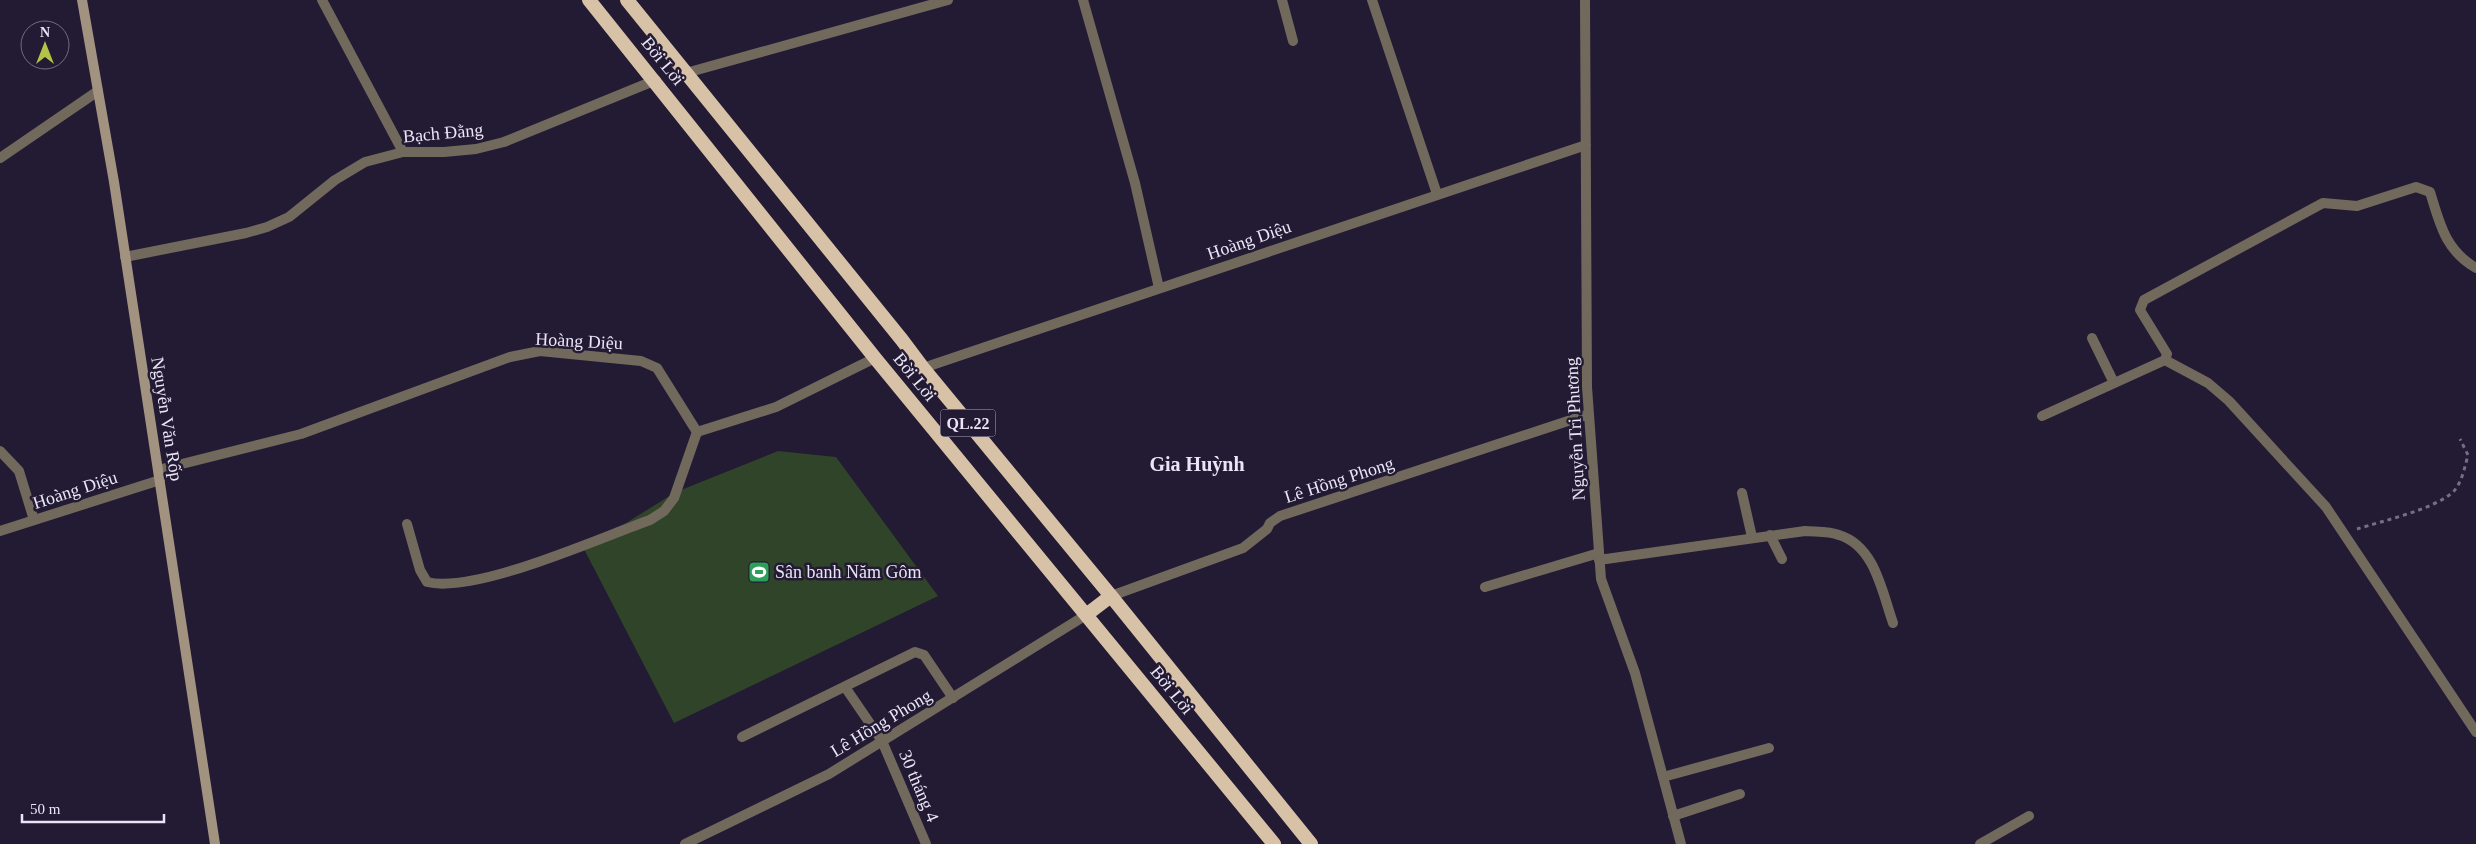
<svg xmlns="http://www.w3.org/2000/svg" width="2476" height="844" font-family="'Times New Roman',serif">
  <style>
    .green { fill: #30442a }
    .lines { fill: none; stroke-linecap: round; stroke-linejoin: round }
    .path { stroke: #756e84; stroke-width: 3; stroke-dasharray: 4 4; stroke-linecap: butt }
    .service { stroke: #72695d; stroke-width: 10 }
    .minor { stroke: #72695d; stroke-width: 10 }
    .tertiary { stroke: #72695d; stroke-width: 10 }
    .secondary { stroke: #a29380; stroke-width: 10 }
    .trunk { stroke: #d8c2a7; stroke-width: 14 }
    .labels { text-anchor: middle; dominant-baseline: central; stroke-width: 5; stroke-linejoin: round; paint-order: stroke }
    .shield { fill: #231a33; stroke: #aea8bc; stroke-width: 1 }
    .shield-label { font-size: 16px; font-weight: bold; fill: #eae5f6 }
    .street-label { font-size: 18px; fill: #eae5f6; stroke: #231a33 }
    .poi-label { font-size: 18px; fill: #eae5f6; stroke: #231a33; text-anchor: start }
    .quarter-label { font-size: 20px; font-weight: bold; fill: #eae5f6; stroke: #231a33 }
  </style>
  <rect width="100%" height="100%" fill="#231a33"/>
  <path class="green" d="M 778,451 L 836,457 L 938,596 L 674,723 L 584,549 L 676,492 Z"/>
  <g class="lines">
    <path class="path" d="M 2357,529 C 2382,521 2436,509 2454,491 C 2462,482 2465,466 2468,455 L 2460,439"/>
    <path class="service" d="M 322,0 L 403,152
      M 1083,0 L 1135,183 L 1159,288
      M 1282,0 L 1293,41
      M 1372,0 L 1437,194
      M 2092,338 L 2114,383
      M 2165,360 L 2208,383 L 2229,401 L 2326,507 L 2476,732
      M 2165,360 L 2167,354 L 2140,310 L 2144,300 L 2323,203 L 2357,206 L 2416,187 L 2430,192 C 2440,224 2445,250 2476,268
      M 2042,416 L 2165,360
      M 0,451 L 19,471 L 34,520
      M 1742,493 L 1752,537
      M 407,524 L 420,570 L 427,582 C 476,594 599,538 650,520 L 664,511 L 674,498 L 697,432
      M 1770,535 L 1782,559
      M 1599,560 L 1805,531 C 1816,532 1829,531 1839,535 C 1875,546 1882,592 1893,623
      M 1485,587 L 1599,553
      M 845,687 L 882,741
      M 742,737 L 915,652 L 924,655 L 953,698
      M 1663,777 L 1769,748
      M 1673,816 L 1740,794
      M 1980,844 L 2029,816"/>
    <path class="minor" d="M 1585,0 L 1587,387 L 1601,579 L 1635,673 L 1681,844
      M 686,73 L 948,0
      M 0,158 L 98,91
      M 125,257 L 246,233 L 267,227 L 289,217 L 335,180 L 365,162 L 403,152 L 444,152 L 476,149 L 504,142 L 656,80
      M 923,368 L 1586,145
      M 158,470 L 301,434 L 510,357 L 540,351 L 641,361 L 657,368 L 697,432 L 776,407 L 875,358
      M 0,531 L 160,480
      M 1111,596 L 1243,548 L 1267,529 L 1270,523 L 1280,516 L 1589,414"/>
    <path class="tertiary" d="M 882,741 L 926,844
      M 685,844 L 829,774 L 1086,615"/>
    <path class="secondary" d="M 82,0 L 114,182 L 215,844"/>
    <path class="trunk" d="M 589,0 L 875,358 L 1274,844
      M 627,0 L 902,340 L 923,368 L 1111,596 L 1311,844
      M 1086,615 L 1111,596"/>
  </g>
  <defs>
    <g id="stadium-square" transform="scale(1.125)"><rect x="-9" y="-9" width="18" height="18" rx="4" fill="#2e9e5b" stroke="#231a33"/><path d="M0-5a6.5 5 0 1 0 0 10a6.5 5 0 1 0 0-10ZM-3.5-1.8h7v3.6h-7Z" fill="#fff"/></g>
  </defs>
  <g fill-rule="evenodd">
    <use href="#stadium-square" x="759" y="572"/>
  </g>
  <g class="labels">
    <rect class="shield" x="940.5" y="409.5" width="55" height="27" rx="4"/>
    <g class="shield-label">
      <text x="968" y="423">QL.22</text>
    </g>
    <g class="street-label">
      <text transform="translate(663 61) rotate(51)">Bời Lời</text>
      <text transform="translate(443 133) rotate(-5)">Bạch Đằng</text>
      <text transform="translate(1249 240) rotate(-19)">Hoàng Diệu</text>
      <text transform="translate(579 341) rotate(3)">Hoàng Diệu</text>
      <text transform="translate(915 377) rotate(51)">Bời Lời</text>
      <text transform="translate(167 419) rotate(81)">Nguyễn Văn Rốp</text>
      <text transform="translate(1575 429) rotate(-93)">Nguyễn Tri Phương</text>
      <text transform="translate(1339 480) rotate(-18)">Lê Hồng Phong</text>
      <text transform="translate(75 490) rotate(-18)">Hoàng Diệu</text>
      <text transform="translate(1172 690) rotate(51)">Bời Lời</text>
      <text transform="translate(881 723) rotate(-31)">Lê Hồng Phong</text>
      <text transform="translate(919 786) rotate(67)">30 tháng 4</text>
    </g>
    <g class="poi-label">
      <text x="775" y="572">Sân banh Năm Gôm</text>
    </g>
    <g class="quarter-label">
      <text x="1197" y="464">Gia Huỳnh</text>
    </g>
  </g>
  <g transform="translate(45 45)"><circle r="24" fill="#231a33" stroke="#736b81"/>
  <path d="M0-4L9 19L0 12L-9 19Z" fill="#b4c24a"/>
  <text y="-8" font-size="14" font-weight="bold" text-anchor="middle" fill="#eae5f6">N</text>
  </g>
  <path d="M22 814v8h142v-8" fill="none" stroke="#eae5f6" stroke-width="2.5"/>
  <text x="30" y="814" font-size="15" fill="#eae5f6" stroke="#231a33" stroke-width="4" paint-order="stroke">50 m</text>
</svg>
